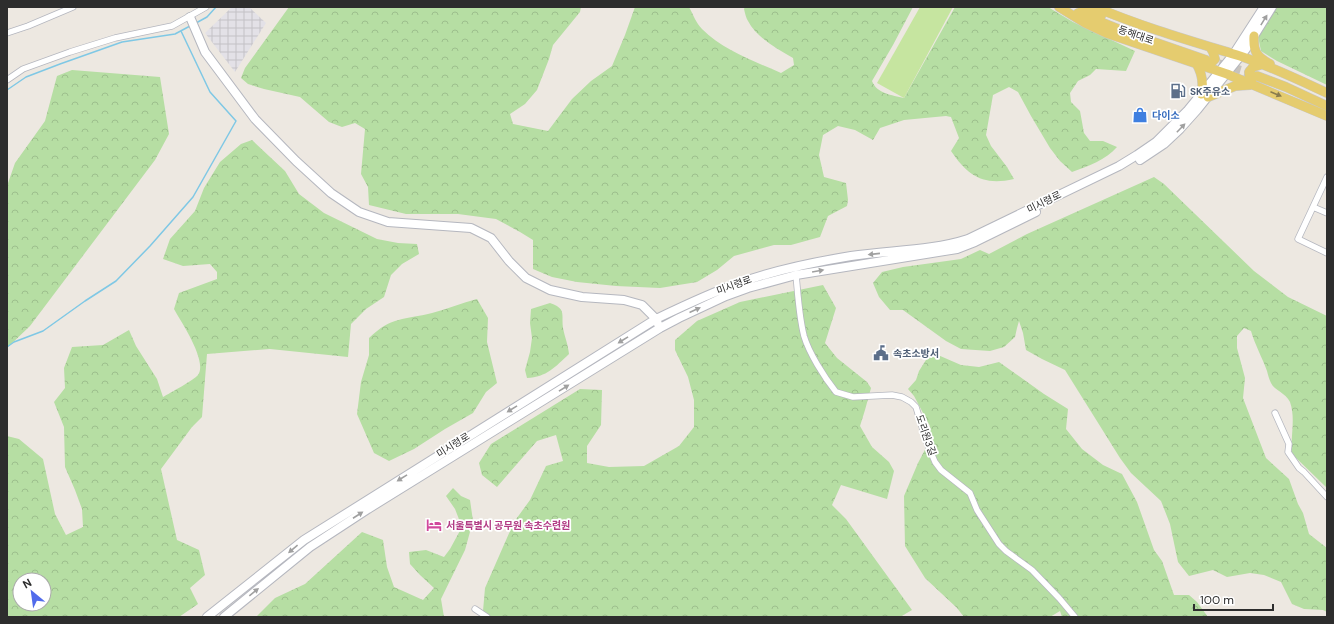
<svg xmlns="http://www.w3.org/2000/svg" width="1334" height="624" font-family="'DM Sans','Noto Sans KR',sans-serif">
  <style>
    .industrial { fill: url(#industrial-grid) }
    .forest { fill: url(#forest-crowns); fill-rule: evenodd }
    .pitch { fill: #c6e5a0 }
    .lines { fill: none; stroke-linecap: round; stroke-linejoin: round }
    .stream { stroke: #7fc8e5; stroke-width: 1.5 }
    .primary-tunnel { stroke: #c7c3bd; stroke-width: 9; stroke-dasharray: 9 4.5; stroke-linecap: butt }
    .street-casing { stroke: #b5b7bf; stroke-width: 7 }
    .secondary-casing { stroke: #b5b7bf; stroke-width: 10 }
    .primary-casing { stroke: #c8c8c8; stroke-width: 10 }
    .street { stroke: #fff; stroke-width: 5.5 }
    .secondary { stroke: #fff; stroke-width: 8 }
    .primary { stroke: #e5cc6f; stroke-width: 9 }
    .oneway { fill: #a0a0a0 }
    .oneway2 { fill: #897c4e }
    .labels { text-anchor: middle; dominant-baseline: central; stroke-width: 3.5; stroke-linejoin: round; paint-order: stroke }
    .street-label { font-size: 10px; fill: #2d2d2d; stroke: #fff }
    .service-label { font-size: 10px; font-weight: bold; fill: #4e5e75; stroke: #fff; text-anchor: start }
    .shop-label { font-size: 10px; font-weight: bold; fill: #366cbe; stroke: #fff; text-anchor: start }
    .hotel-label { font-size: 10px; font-weight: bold; fill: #b23c85; stroke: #fff; text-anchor: start }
  </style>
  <defs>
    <pattern id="industrial-grid" width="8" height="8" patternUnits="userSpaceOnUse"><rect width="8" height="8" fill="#e3e1e7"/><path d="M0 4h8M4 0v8" fill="none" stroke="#c3c1c6"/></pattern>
    <pattern id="forest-crowns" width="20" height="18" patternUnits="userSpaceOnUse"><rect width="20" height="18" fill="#b6dea3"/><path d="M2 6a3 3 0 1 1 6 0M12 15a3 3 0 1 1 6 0" fill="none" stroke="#9dbf8d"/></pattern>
  </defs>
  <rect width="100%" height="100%" fill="#ede8e1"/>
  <path class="industrial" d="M 232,7 L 249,7 L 266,23 L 235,72 L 205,33 Z"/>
  <path class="forest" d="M 289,7 L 581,7 L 580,12 L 553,45 L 549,59 L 537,90 L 525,104 L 510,114 L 513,124 L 548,131 L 572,99 L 591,81 L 612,66 L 625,35 L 635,7 L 689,7 C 693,14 696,23 702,29 C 723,50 754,61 781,73 L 794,65 L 793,58 C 777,49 757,38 748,21 C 746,18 745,13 744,9 L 745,7 L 913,7 L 893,45 L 872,81 C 877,94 892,95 904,98 L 955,7 L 1048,7 L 1073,22 L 1135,51 L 1126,71 L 1096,69 L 1090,75 L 1078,81 L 1070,93 L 1071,102 L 1080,111 L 1084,133 L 1090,141 L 1103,141 L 1117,147 C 1106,160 1088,166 1072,172 L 1060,161 L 1050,148 L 1031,116 L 1018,92 L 1009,87 L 993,95 L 986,135 L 991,146 L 1007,167 L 1014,179 C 983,186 968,176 951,151 L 959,138 L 951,117 L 946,116 L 904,120 L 880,128 L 873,140 L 855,130 L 838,126 L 823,135 L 819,155 L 824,177 L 846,183 L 848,200 L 847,206 L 828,216 L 820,237 L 791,245 L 774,245 L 734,256 L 717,270 L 697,282 L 660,288 L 616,286 L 577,282 L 552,277 L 533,269 L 533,240 L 520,232 L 496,219 L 458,214 L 406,214 L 369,205 L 368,187 L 361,174 L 365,129 L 355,123 L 342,127 L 329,122 L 300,97 L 264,89 L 248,84 L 241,78 L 245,68 Z
    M 1277,7 L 1327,7 L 1327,85 L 1277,61 L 1261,51 L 1258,36 Z
    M 72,70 L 160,77 L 169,134 L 155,160 L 30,326 L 7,348 L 7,186 L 15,163 L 45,121 L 57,76 Z
    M 252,140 L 285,171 L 299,194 L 324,213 L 377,239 L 398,243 L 417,244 L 419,254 L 402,264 L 391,275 L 384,297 L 366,309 L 351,324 L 348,357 L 270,349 L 207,354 L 202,417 L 192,427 L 161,469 L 177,540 L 199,550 L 205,575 L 190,588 L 198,604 L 179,617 L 7,617 L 7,436 L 19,439 L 43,459 L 55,514 L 66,535 L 83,527 L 82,509 L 75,490 L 65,467 L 64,427 L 54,402 L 65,388 L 64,368 L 72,347 L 103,345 L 129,330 L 136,346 L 157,379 L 163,397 C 170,393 194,380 198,375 C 208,361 181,322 174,309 L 179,293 L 217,279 L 217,272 L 210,264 L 183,266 L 163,259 L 170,239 L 195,211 L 204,188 L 220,162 L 241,144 ZM 20,580 L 44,580 L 44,604 L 20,604 Z
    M 1154,177 L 1164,184 L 1254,271 L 1288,297 L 1327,316 L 1327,488 L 1292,454 C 1290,437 1296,419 1290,402 C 1286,393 1274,390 1271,383 C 1269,379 1268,375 1267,371 C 1262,357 1255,345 1251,331 L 1244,328 L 1237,336 L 1237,348 L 1245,378 L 1243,398 L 1266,458 L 1289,479 L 1298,504 L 1303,513 L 1309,534 L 1327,548 L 1327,612 L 1323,610 L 1304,609 L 1292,604 L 1281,582 L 1264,575 L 1250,573 L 1227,577 L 1213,570 L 1189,576 L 1178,562 L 1170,524 L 1161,501 L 1131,473 L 1120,458 L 1065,370 L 1042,359 L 1026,350 L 1023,333 L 1019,321 L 1017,328 L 1015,337 L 1004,347 L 990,351 L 961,349 L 946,341 L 903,310 L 890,310 L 879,297 L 873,283 L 882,272 L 903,267 L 961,259 L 980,250 L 989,254 L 1027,234 Z
    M 823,285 L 836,308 L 825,343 L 837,358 L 867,382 L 871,388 L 865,410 L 860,426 L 872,447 L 889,462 L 894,471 L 887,499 L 841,485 L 832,505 L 846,519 L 912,610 L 900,617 L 486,617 L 483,611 L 485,588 L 514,522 L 530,500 L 546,466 L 563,461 L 556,435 L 537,441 L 497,487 L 482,475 L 479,463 L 491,444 L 580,389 L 602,390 L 601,425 L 587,446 L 587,463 L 609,467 L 644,466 L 679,446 L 694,427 L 694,400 L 688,377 L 675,350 L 675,340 L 697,321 L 740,302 Z
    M 477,299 L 488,318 L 487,342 L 497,383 L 486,392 L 473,413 L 445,429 L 414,449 L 389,461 L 374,453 L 357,414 L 361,382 L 369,355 L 369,338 C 392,316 404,320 432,313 C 447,309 462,303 477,299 Z
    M 550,303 C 567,309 561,314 563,328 C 565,338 568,344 569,354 C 555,367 547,377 527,378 L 525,370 L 530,352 L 532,338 L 530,323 L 531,309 Z
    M 931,352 L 961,365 L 979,367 L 999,362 L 1044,394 L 1068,409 L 1066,429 L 1082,449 L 1103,465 L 1122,474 L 1137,502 L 1154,550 L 1162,561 L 1174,595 L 1189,595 L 1197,602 L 1208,617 L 1062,617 L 1060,611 L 1050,617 L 964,617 L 957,608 L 925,578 L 905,546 L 904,496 L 918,463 L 929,442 L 930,426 L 914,396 L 908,389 L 916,380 L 919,371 Z
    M 453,488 L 461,496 L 470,500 L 473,521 L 465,550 L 441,599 L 444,617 L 256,617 L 275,598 L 305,584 L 362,532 L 383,540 L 387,567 L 394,587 L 423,600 L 434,588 L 420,575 L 410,564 L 409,552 L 426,550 L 444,557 L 450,549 L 462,527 L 455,509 L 446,496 Z"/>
  <path class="pitch" d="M 920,7 L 953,7 L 904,98 L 877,83 Z"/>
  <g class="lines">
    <path class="stream" d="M 196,23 L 207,17 L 216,7
      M 7,90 L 26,77 L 60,64 L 122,42 L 175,34 L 190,26
      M 7,347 L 14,342 L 43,331 L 85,301 L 116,281 L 150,246 L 193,197 L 236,121 L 210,92 L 181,31"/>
    <path class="primary-tunnel" d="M 1206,60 L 1256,75"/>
    <g class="street-casing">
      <path id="street" d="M 7,33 L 28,26 L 73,7
        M 7,80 L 23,69 L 70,52 L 115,38 L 172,26 L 206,7
        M 1327,177 L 1298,239 L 1327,253
        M 1313,207 L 1327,213
        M 796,275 C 798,295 799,316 804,336 C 809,353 824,377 836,392 L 853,397 L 892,395 L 902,397 L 911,402 L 916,407 L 927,443 L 935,462 L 941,470 L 970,493 L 977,510 L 999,544 L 1006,551 L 1032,570 L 1059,598 L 1075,617
        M 1275,413 L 1289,444 L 1288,452 L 1299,468 L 1304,472 L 1327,497
        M 475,609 L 487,617"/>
    </g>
    <g class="secondary-casing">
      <path id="secondary" d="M 190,17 L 205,52 L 255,119 L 296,161 L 331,193 L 359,212 L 388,222 L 471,228 L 491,238 L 509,261 L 526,278 L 550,290 L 582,297 L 624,300 L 642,305 L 656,319 L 658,324
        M 1140,160 L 1164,144 L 1180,129 L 1197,110 L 1246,49 L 1272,7
        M 207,617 L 304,540 L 656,319 C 683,306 710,293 739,283 C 775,270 814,262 851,256 C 890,250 931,251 968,239 L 1119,166 L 1137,155 L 1156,142 L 1188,110 L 1233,55 L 1264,7
        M 224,617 L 310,547 L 368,509 L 660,328 L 679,318 L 726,296 L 748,288 L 796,275 L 957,249 L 975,242 L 1036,212"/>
    </g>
    <g class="primary-casing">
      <path id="primary" d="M 1059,7 L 1085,23 L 1106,33 L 1227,74 L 1327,116
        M 1082,7 L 1101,16
        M 1095,7 C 1142,27 1191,41 1240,56 C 1270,66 1299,80 1327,93
        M 1078,13 L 1128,33 L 1206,60
        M 1254,36 C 1253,52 1257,57 1270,64
        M 1196,63 C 1202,73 1204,83 1201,94
        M 1205,66 L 1210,64 L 1215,59 L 1213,52 L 1210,47
        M 1257,76 L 1286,87 L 1327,106
        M 1253,85 L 1250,79 L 1249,72 L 1253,67 L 1260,65
        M 1208,97 L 1235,86 L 1250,85"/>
    </g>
    <use href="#street" class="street"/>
    <use href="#secondary" class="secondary"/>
    <use href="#primary" class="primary"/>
  </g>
  <defs><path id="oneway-solid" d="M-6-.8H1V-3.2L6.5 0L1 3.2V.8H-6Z"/></defs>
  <g class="oneway">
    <use href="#oneway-solid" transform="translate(1264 20) rotate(-58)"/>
    <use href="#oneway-solid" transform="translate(1181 128) rotate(-46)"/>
    <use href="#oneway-solid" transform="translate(874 254) rotate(174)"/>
    <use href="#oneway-solid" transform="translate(818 271) rotate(-10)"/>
    <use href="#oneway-solid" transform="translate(695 310) rotate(-24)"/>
    <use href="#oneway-solid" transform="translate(623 340) rotate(148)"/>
    <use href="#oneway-solid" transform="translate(564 388) rotate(-32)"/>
    <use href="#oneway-solid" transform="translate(512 409) rotate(148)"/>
    <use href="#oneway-solid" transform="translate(402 478) rotate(148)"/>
    <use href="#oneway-solid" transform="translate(358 515) rotate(-33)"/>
    <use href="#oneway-solid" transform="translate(293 549) rotate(140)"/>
    <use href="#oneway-solid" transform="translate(254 592) rotate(-39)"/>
  </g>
  <use class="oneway2" href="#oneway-solid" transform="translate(1276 94) rotate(23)"/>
  <defs>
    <g id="fuel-bare" transform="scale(1.2)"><path d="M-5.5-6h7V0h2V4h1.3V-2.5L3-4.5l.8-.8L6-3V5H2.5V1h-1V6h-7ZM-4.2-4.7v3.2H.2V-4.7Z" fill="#5c6f8a" stroke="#fff" stroke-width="2.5" paint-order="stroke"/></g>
    <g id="shop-bare" transform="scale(1.2)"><path d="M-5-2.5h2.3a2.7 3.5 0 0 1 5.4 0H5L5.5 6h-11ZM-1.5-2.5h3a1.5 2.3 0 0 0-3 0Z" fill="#3f7fe0" stroke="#fff" stroke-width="2.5" paint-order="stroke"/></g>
    <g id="civic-bare" transform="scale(1.2)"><path d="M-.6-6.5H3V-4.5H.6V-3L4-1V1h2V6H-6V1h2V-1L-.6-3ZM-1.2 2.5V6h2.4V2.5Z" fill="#5c6f8a" stroke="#fff" stroke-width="2.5" paint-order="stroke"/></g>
    <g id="hotel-bare" transform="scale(1.2)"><path d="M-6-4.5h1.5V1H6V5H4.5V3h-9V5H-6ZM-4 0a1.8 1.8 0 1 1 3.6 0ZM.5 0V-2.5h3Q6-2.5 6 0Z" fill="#d1479c" stroke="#fff" stroke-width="2.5" paint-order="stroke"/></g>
  </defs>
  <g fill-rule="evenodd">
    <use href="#fuel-bare" x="1178" y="91"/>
    <use href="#shop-bare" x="1140" y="115"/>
    <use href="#civic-bare" x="881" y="353"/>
    <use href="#hotel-bare" x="434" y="525"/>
  </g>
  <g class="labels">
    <g class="street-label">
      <text transform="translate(1136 35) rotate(19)">동해대로</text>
      <text transform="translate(1044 202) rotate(-26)">미시령로</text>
      <text transform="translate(734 285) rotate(-20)">미시령로</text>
      <text transform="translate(926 435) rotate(71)">도리원3길</text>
      <text transform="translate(453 445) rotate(-32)">미시령로</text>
    </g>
    <g class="service-label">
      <text x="1190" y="91">SK주유소</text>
      <text x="893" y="353">속초소방서</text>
    </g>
    <g class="shop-label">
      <text x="1152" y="115">다이소</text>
    </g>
    <g class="hotel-label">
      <text x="446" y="525">서울특별시 공무원 속초수련원</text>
    </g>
  </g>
  <rect width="1334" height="624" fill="none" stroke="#2d2d2d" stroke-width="16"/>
  <g transform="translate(32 592) rotate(331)"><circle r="19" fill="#ffffff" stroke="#ababab"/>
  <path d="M0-3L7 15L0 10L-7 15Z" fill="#516beb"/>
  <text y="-6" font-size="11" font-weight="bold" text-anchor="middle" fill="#2d2d2d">N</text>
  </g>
  <path d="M1194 604v6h79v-6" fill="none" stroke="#2d2d2d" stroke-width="2"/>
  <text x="1200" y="604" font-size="12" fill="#2d2d2d" stroke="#ffffff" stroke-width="3" paint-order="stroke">100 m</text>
</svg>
